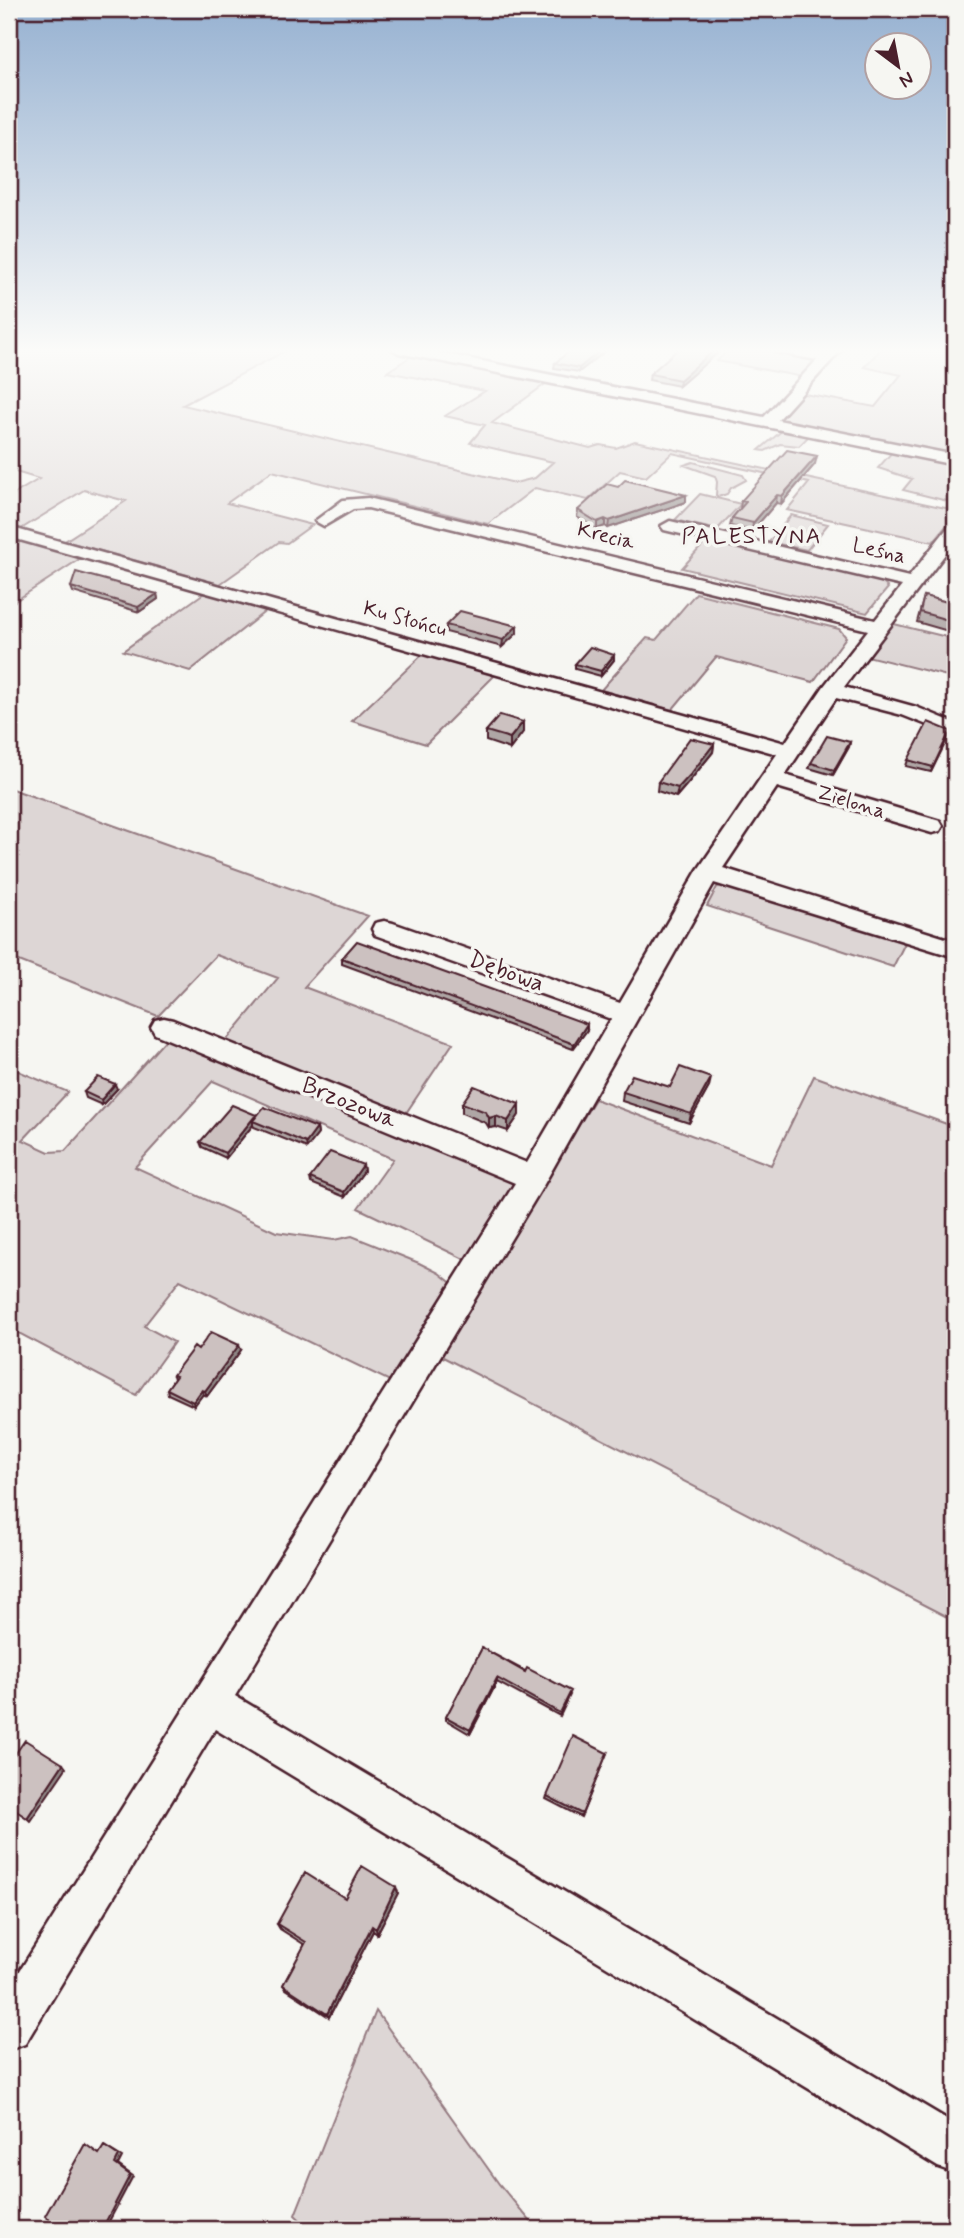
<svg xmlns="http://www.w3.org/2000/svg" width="964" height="2238" font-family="Mynerve,sans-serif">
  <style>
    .green { fill: #ddd6d5; stroke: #947a80; stroke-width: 2 }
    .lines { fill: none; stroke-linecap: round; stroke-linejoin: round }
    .minor-casing { stroke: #4a1f2b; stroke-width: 5 }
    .minor { fill: #f6f6f2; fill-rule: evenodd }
    .wall { fill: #afa6a5; stroke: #4a1f2b; stroke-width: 2 }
    .shaded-wall { fill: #8f8786; stroke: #4a1f2b; stroke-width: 2 }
    .building { fill: #ccc1c0; stroke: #4a1f2b; stroke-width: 2 }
    .labels { text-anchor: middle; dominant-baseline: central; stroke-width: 7; stroke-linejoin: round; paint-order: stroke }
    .far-street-label { font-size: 21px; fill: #4a1f2b; stroke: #f6f6f2 }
    .far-quarter-label { font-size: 23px; letter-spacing: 2px; fill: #4a1f2b; stroke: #f6f6f2 }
    .street-label { font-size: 24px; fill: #4a1f2b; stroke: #f6f6f2 }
  </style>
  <rect width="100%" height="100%" fill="#f6f6f2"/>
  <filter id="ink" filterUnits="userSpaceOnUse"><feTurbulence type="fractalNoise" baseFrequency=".0143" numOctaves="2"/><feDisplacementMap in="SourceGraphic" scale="14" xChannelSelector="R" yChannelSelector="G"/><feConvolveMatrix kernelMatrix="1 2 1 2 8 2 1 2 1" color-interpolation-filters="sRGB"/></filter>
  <g filter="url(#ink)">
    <path class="green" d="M 9,349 L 289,349 L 183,405 L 515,483 L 535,478 L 553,462 L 470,443 L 485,425 L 445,416 L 485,391 L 387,372 L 413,355 L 548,382 L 492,423 L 590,448 L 600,445 L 616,448 L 635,441 L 955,510 L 955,515 L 933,542 L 787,510 L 809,483 L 672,453 L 646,477 L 620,471 L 588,500 L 535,488 L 488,524 L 272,471 L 227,503 L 312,525 L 287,543 L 279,542 L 220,584 L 65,541 L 126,501 L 84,490 L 21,529 L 9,525 L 9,497 L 39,479 L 9,470 Z
      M 729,349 L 764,349 L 819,361 L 803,377 L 717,361 Z
      M 881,349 L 955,349 L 955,457 L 773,421 L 799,393 L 875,407 L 901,375 L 864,367 Z
      M 784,429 L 811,434 L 799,446 L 780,444 L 765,451 L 759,450 Z
      M 893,451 L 955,463 L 955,503 L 903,490 L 912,479 L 878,468 Z
      M 693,462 L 743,475 L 746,480 L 731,488 L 727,494 L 718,497 L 716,495 L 717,482 L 715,476 L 684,465 Z
      M 700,494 L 741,504 L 717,530 L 675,520 Z
      M 791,515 L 828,524 L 807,550 L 769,542 Z
      M 707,540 L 881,581 L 888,588 L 867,613 L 682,568 Z
      M 21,541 L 81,558 L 9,605 L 9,549 Z
      M 204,593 L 267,610 L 190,671 L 123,651 Z
      M 696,593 L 839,629 L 846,637 L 813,682 L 716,657 L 672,710 L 601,690 L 647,638 L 656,640 Z
      M 890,623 L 955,639 L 955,678 L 867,656 Z
      M 423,654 L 495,675 L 426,744 L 352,721 Z
      M 9,788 L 368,916 L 304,987 L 453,1043 L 404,1116 L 224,1043 L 278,978 L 216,955 L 158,1016 L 9,957 Z
      M 731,883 L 907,939 L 893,967 L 707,906 L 717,887 Z
      M 168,1037 L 511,1175 L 516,1187 L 468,1261 L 358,1208 L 393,1159 L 213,1081 L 135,1167 L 276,1232 L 334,1240 L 352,1236 L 419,1263 L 439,1273 L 454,1285 L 394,1383 L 180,1280 L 144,1326 L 174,1342 L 136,1395 L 9,1328 L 9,1067 L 68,1092 L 23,1140 L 49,1152 L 65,1151 Z
      M 814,1076 L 955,1127 L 955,1621 L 439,1355 L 595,1099 L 771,1165 Z
      M 376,2011 L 499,2184 L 537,2229 L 310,2229 L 295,2215 Z"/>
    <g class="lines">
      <g class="minor-casing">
        <path id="minor" d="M 392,349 L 421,349 L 764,417 L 817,360 L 775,352 L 773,349 L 802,349 L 823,353 L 827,349 L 842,349 L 778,420 L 955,455 L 955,465 L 399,353 Z
          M 368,498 L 875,620 L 902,586 L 664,530 L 661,526 L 670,521 L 909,577 L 949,526 L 955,525 L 955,541 L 844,687 L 916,707 L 955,723 L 955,736 L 902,715 L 836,698 L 785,775 L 940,821 L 943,826 L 940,831 L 932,833 L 777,787 L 723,868 L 955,941 L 955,957 L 714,883 L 543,1186 L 235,1696 L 955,2124 L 955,2173 L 938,2167 L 215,1729 L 25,2044 L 9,2050 L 9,1988 L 515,1183 L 155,1034 L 151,1027 L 155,1020 L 164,1018 L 173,1020 L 527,1163 L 611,1019 L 375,935 L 372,929 L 375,923 L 384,921 L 393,923 L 620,1003 L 697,871 L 777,754 L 9,537 L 9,527 L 785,743 L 824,686 L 868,630 L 368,508 L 353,509 L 324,526 L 315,521 L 343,500 Z"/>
      </g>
      <use href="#minor" class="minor"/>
    </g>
    <path class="wall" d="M 722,349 L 679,386 L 649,380 L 650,374 Z
      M 604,352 L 579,372 L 554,368 L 555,363 Z
      M 815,464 L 781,504 L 776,503 L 752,531 L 730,526 L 732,518 L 740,509 L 741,501 Z
      M 686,502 L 608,528 L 605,526 L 597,529 L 577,517 L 578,510 Z
      M 71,587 L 157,594 L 158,599 L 139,612 L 73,592 Z
      M 924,596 L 955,604 L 955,633 L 917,622 Z
      M 446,625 L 517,626 L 517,633 L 502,647 L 446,632 Z
      M 614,655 L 614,660 L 601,676 L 575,669 L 575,664 Z
      M 486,731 L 523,732 L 510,749 L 486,741 Z
      M 950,731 L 931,772 L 906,766 L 908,760 Z
      M 850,742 L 849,747 L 833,775 L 809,768 L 811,763 Z
      M 714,744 L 713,752 L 688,783 L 676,797 L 657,791 L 658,782 Z
      M 342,958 L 587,1030 L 573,1049 L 342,964 Z
      M 670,1087 L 709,1087 L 689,1123 L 622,1101 L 623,1092 Z
      M 117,1089 L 102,1105 L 86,1098 L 84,1092 Z
      M 462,1103 L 519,1104 L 519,1115 L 508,1131 L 496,1127 L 489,1128 L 486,1123 L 462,1113 Z
      M 256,1115 L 256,1117 L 317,1128 L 318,1134 L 307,1148 L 254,1127 L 253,1125 L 226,1158 L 202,1147 L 200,1142 Z
      M 363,1165 L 364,1171 L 345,1197 L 311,1183 L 310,1178 Z
      M 198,1350 L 241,1350 L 207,1396 L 203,1394 L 194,1406 L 168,1394 L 167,1389 L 174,1379 L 173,1375 Z
      M 482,1648 L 570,1695 L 560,1716 L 497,1682 L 470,1734 L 446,1720 L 446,1717 Z
      M 607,1753 L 581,1817 L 546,1799 L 547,1796 Z
      M 396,1887 L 398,1893 L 377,1934 L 373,1931 L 329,2017 L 286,1989 L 283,1985 L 305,1945 L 280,1929 L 277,1924 L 345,1898 Z"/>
    <path class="shaded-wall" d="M 602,349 L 604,349 L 604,352 L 579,372 L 579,368 Z
      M 715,349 L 722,349 L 679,386 L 680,380 Z
      M 817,456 L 815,464 L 781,504 L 782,496 Z
      M 686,495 L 686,502 L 608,528 L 609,521 Z
      M 777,495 L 776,503 L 752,531 L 753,523 Z
      M 605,519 L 605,526 L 597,529 L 597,522 Z
      M 157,594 L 158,599 L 139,612 L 138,607 Z
      M 517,626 L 517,633 L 502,647 L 503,640 Z
      M 614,655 L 614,660 L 601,676 L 601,671 Z
      M 523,722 L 523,732 L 510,749 L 510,738 Z
      M 950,731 L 949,736 L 931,772 L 933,767 Z
      M 850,742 L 849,747 L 833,775 L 834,770 Z
      M 714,744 L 713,752 L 688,783 L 676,797 L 678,788 Z
      M 587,1024 L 587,1030 L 573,1049 L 574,1044 Z
      M 711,1078 L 709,1087 L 689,1123 L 691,1114 Z
      M 115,1084 L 117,1089 L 102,1105 L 101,1100 Z
      M 519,1104 L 519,1115 L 508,1131 L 508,1121 Z
      M 256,1115 L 257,1120 L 253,1121 L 253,1125 L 226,1158 L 225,1153 Z
      M 496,1116 L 496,1127 L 489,1128 L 489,1118 Z
      M 317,1128 L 318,1134 L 307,1148 L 306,1143 Z
      M 363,1165 L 364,1171 L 345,1197 L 344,1192 Z
      M 239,1345 L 241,1350 L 207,1396 L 205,1391 Z
      M 202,1390 L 203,1394 L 194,1406 L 193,1402 Z
      M 497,1678 L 497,1682 L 470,1734 L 470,1730 Z
      M 63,1764 L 66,1768 L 30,1821 L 27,1818 Z
      M 396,1887 L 398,1893 L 377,1934 L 376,1929 Z
      M 372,1926 L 373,1931 L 329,2017 L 327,2014 Z
      M 104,2146 L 122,2157 L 118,2165 L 133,2176 L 105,2229 L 102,2229 L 115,2164 Z"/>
    <path class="building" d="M 572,349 L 602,349 L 579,368 L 555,363 Z
      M 678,349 L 715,349 L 680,380 L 650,374 Z
      M 787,450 L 817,456 L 782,496 L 777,495 L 753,523 L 732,518 L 746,502 L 741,501 Z
      M 625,480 L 686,495 L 609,521 L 605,519 L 597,522 L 578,510 L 607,484 L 618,487 Z
      M 76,572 L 157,594 L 138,607 L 71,587 Z
      M 924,596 L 955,604 L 955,622 L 920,612 Z
      M 460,611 L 517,626 L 503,640 L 446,625 Z
      M 590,647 L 614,655 L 601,671 L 575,664 Z
      M 500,715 L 523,722 L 510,738 L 486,731 Z
      M 928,722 L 950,731 L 933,767 L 908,760 Z
      M 827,736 L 850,742 L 834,770 L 811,763 Z
      M 690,738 L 714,744 L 690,775 L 678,788 L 658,782 Z
      M 357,941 L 587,1024 L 574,1044 L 342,958 Z
      M 680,1067 L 711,1078 L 691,1114 L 623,1092 L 632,1075 L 670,1087 Z
      M 98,1077 L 115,1084 L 101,1100 L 84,1092 Z
      M 474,1086 L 519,1104 L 508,1121 L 496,1116 L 489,1118 L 486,1112 L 462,1103 Z
      M 232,1105 L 256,1115 L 225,1153 L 200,1142 Z
      M 264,1107 L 317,1128 L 306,1143 L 253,1121 Z
      M 330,1152 L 363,1165 L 344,1192 L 310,1178 Z
      M 211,1332 L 239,1345 L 205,1391 L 202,1390 L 193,1402 L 167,1389 L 176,1376 L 173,1375 L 194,1347 L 198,1350 Z
      M 482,1648 L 525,1672 L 527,1668 L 571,1691 L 560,1713 L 497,1678 L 470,1730 L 446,1717 Z
      M 573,1736 L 607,1753 L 582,1814 L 547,1796 Z
      M 25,1740 L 63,1764 L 27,1818 L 9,1806 L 9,1763 Z
      M 362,1866 L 396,1887 L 376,1929 L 372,1926 L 327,2014 L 283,1985 L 306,1942 L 277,1924 L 305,1873 L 345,1898 Z
      M 85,2144 L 99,2154 L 104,2146 L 119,2156 L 115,2164 L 130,2175 L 102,2229 L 45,2229 L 50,2220 L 45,2216 Z"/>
  </g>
  <linearGradient id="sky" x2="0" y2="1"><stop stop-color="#96b1d1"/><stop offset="0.53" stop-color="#fbfbf9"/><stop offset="1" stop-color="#fbfbf9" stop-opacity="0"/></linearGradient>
  <rect width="964" height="662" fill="url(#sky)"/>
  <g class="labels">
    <g class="far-street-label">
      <text transform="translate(606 536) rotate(14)">Krecia</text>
      <text transform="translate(879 551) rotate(13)">Leśna</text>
      <text transform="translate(405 619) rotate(15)">Ku Słońcu</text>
      <text transform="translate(851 802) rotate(17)">Zielona</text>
    </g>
    <g class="far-quarter-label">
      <text x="752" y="537">PALESTYNA</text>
    </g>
    <g class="street-label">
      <text transform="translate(506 972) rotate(20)">Dębowa</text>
      <text transform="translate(349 1103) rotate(22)">Brzozowa</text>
    </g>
  </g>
  <rect width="964" height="2238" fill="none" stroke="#f6f6f2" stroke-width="35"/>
  <rect x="18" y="18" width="929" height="2203" fill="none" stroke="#4a1f2b" stroke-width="2.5" filter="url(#ink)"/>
  <g transform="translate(898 66) rotate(148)"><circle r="33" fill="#f6f6f2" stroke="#b1a0a2" stroke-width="2"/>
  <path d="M0-5L12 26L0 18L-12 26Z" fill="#4a1f2b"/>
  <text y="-10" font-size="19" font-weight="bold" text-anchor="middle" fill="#4a1f2b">N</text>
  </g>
</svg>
